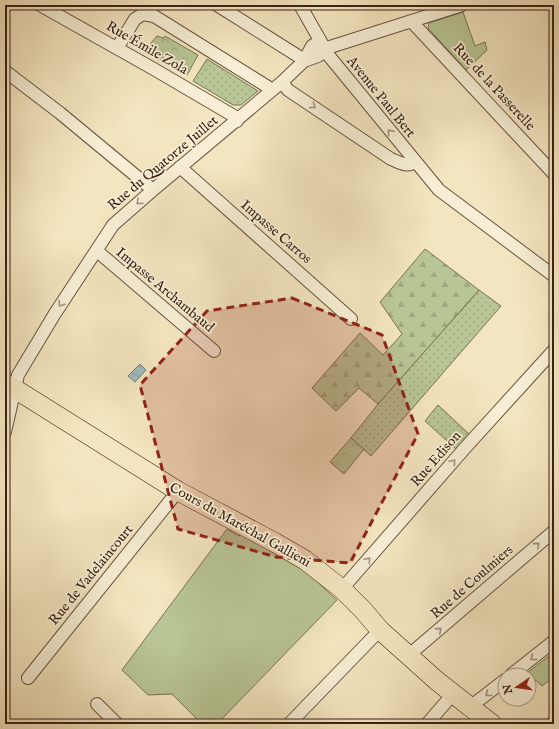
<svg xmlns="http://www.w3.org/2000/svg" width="559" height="729" font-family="'IM FELL English',serif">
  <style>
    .grass { fill: url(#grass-dots); stroke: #797354 }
    .forest { fill: url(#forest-firs); stroke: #797354 }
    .park { fill: url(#park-crowns); stroke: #797354 }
    .garden { fill: #b8c594; stroke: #797354 }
    .water { fill: url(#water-waves); stroke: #787e7a }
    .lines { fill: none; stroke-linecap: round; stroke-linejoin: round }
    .street-casing { stroke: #685240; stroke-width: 14 }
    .primary-casing { stroke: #3a2115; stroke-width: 20 }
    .street { stroke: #f7eed5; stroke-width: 12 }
    .primary { stroke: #f3e5bf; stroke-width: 19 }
    .oneway { stroke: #a2927f }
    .marked { fill: #8f2418; fill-opacity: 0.2; stroke: #8f2418; stroke-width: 3; stroke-dasharray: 8 5; stroke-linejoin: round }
    .labels { text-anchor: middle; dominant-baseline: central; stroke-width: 3.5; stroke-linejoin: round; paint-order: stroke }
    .street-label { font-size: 14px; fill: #3a2115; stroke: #f7eed5 }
  </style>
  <defs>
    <pattern id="grass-dots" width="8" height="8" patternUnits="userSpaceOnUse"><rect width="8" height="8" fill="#b8c594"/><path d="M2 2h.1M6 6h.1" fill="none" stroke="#9fa97f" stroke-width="1.8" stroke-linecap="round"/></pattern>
    <pattern id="forest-firs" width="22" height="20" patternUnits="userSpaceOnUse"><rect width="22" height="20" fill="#b8c594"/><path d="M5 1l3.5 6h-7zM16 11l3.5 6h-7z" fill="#9fa97f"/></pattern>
    <pattern id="park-crowns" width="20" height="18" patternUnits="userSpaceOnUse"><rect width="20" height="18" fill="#b8c594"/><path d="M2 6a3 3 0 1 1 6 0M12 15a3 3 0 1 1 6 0" fill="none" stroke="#9fa97f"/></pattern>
    <pattern id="water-waves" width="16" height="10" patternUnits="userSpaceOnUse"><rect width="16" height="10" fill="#a1bcbd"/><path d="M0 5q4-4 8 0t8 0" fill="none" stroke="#8ba1a2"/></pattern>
  </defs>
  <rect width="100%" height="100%" fill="#f3e5bf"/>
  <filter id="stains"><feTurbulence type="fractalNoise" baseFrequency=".005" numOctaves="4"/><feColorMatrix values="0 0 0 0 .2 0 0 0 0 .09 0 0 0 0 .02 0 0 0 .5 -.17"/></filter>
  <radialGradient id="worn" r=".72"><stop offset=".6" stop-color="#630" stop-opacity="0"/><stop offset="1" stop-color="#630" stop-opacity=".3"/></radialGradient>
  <path class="grass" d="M 207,59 L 258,91 L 241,105 L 233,105 L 193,81 Z
    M 479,290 L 501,306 L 371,456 L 351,438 L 378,404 Z
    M 438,405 L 469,434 L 456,449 L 425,421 Z"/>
  <path class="forest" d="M 425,249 L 479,290 L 378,404 L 359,388 L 336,411 L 312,388 L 360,333 L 383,355 L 402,334 L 380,302 Z"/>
  <path class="park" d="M 157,36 L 163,38 L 165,36 L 198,55 L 187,75 L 153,56 L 155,53 L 151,49 L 151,43 Z
    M 351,438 L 364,449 L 344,474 L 330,462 Z"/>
  <path class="garden" d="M 463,12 L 475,46 L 485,42 L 487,50 L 466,70 L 428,28 L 429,23 Z
    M 227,529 L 239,536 L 241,534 L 291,561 L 313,578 L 337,600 L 217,724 L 202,724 L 172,694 L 148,695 L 122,670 Z
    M 554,652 L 554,677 L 542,686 L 527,673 Z"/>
  <path class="water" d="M 140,364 L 146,370 L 135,382 L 128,376 Z"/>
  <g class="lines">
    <g class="street-casing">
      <path id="street" d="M 40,5 L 152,68 L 234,116 L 237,121
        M 217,5 L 298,56 L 304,61
        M 300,5 L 329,56 L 439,190 L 554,276
        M 412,22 L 554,174
        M 117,48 L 135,19 L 143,14 L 154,16 L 268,87 L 271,91
        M 304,61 L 318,56 L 330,47 L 462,5
        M 5,71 L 60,113 L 153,190
        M 282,82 L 288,90 L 391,159 C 399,162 407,168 415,162
        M 180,167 L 351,319
        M 97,251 L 214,351
        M 5,432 L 18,375 L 54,315 L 113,225 L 153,190 L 282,82 L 304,61 L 312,46 L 320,41
        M 342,589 L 465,448 L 554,350
        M 409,655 L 554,531
        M 511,675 L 554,641
        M 28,678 L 178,491
        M 97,704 L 117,724
        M 470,707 L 505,680
        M 289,724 L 380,630
        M 427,724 L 453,694
        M 552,724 L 554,722"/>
    </g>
    <g class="primary-casing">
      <path id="primary" d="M 5,384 L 15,389 L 178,491 L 274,542 L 305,560 L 342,589 L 363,610 L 380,630 L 437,681 L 492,724"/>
    </g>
    <use href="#street" class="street"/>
    <use href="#primary" class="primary"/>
  </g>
  <defs><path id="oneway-chevron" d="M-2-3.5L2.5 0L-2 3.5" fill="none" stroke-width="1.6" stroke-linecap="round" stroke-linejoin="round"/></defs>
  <g class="oneway">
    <use href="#oneway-chevron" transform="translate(313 106) rotate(34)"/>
    <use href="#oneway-chevron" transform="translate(390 132) rotate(-129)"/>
    <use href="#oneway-chevron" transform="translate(139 202) rotate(138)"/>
    <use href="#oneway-chevron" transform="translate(61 304) rotate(123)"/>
    <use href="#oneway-chevron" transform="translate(453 462) rotate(-49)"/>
    <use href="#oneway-chevron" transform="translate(537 545) rotate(-41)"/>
    <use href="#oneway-chevron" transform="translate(368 560) rotate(-49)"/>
    <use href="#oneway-chevron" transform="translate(439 630) rotate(-41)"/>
    <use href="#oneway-chevron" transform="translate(533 658) rotate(142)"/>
    <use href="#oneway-chevron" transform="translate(488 694) rotate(142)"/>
  </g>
  <path class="marked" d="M 292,298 L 382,335 L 418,434 L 350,563 L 276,557 L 178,529 L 140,385 L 207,311 Z"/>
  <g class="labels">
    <g class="street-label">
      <text transform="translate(147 48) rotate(30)">Rue Émile Zola</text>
      <text transform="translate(494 87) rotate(47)">Rue de la Passerelle</text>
      <text transform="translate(381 97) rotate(51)">Avenue Paul Bert</text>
      <text transform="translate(163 163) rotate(-40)">Rue du Quatorze Juillet</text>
      <text transform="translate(276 232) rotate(41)">Impasse Carros</text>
      <text transform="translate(165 290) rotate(40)">Impasse Archambaud</text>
      <text transform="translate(436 459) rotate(-49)">Rue Edison</text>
      <text transform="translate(240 525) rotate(29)">Cours du Maréchal Gallieni</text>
      <text transform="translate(91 575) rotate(-51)">Rue de Vadelaincourt</text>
      <text transform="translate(472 582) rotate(-41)">Rue de Coulmiers</text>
    </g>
  </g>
  <rect width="559" height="729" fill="none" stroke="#f3e5bf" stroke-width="20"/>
  <rect x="6" y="6" width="547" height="717" fill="none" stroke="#3a2115" stroke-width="2"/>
  <rect x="10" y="10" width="539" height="709" fill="none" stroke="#3a2115"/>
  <g transform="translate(517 687) rotate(257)"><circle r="19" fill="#f7eed5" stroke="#ab9c88"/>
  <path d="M0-3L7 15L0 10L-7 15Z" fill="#8f2418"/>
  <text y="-6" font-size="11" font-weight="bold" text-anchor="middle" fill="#3a2115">N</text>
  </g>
  <rect width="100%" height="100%" filter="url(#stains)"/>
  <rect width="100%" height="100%" fill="url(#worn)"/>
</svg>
